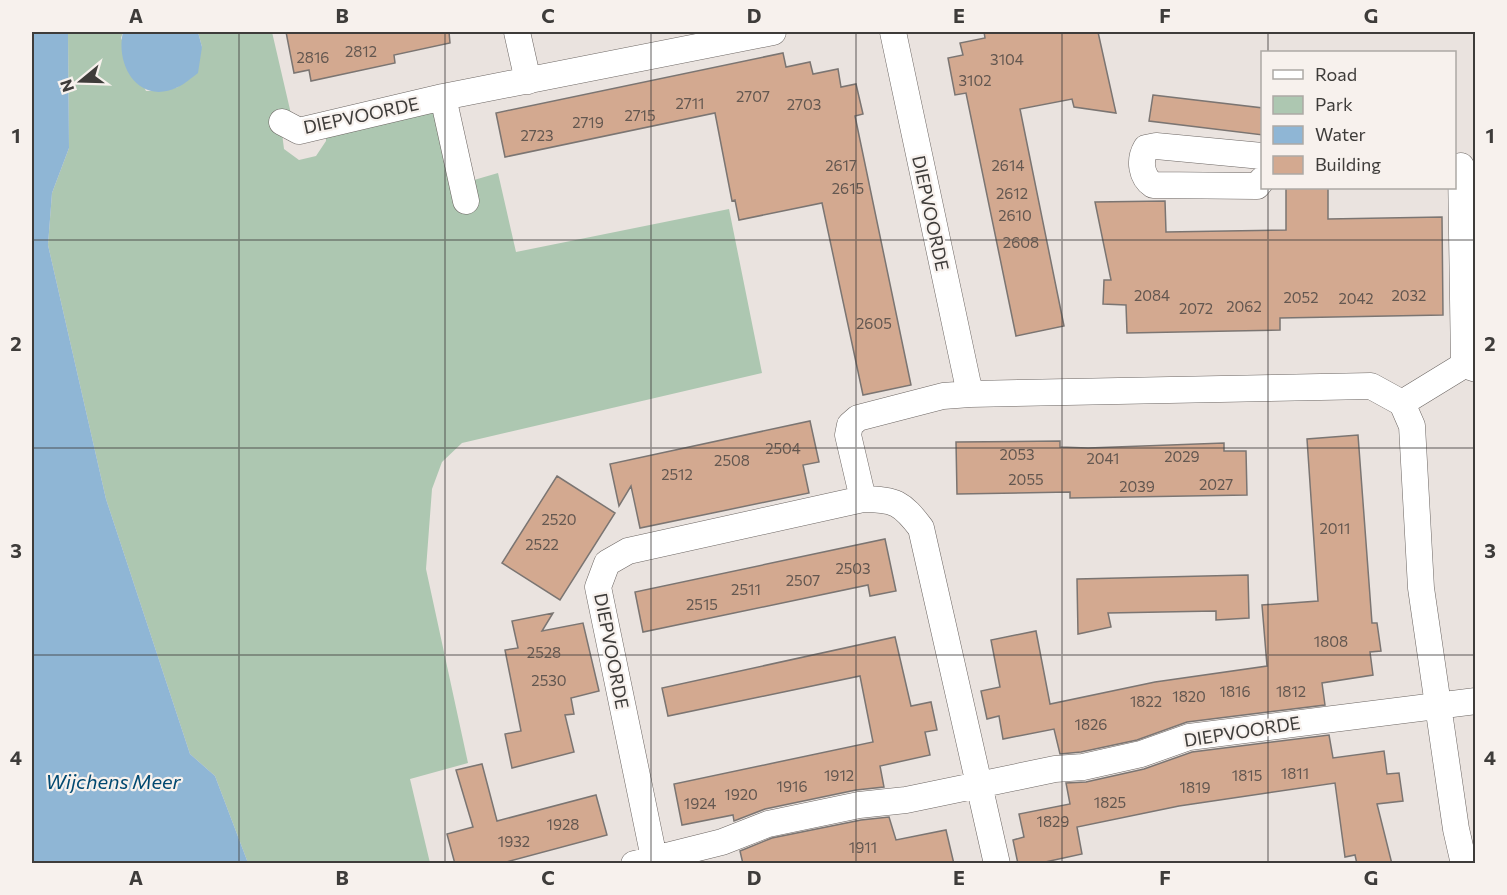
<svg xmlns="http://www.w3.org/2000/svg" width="1507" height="895" font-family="Commissioner,sans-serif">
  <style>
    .green { fill: #adc7b1 }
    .water { fill: #8fb6d5 }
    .building { fill: #d3a990; stroke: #7b7572; stroke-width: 1.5 }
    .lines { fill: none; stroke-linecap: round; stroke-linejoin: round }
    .street-casing { stroke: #6c6663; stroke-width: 27 }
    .street { stroke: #fff; stroke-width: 26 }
    .grid { fill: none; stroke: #3e3c3a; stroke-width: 1.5; stroke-opacity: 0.55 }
    .labels { text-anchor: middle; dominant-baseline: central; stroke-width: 4.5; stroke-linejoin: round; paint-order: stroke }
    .number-label { font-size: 15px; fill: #635750 }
    .street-label { font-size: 18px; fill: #3e3c3a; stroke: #f7f1ed }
    .water-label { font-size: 20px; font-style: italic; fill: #024971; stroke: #f7f1ed }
    .neatline { fill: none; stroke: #3e3c3a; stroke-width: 2 }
    .grid-label { font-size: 20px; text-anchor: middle; font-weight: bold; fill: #3e3c3a }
  </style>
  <rect width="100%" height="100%" fill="#eae3df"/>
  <path class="green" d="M 68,32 L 123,32 L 121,38 L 146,91 L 164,91 L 178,87 L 202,47 L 198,32 L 272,32 L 291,114 L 280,117 L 284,149 L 299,160 L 316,156 L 326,141 L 326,135 L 435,112 L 474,180 L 498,173 L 516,252 L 729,209 L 762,373 L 462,443 L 442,462 L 432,489 L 426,569 L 468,763 L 410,779 L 430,863 L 248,863 L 215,776 L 190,754 L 106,499 L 48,245 L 52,193 L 69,148 Z"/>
  <path class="water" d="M 32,32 L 68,32 L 69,148 L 52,193 L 48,245 L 106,499 L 190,754 L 215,776 L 248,863 L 32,863 Z
    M 123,32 L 198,32 L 202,47 L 198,73 C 191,78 185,84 178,87 C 139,106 115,66 123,32 Z"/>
  <path class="building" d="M 286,32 L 449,32 L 450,43 L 394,55 L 395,63 L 311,81 L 309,70 L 294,73 Z
    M 984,32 L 1098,32 L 1116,113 L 1074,107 L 1072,99 L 1020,109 L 1064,326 L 1016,336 L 966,93 L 955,95 L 948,58 L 963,55 L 960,43 L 985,38 Z
    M 783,53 L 786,67 L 810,62 L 813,74 L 838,69 L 841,87 L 856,84 L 863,114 L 855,116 L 911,385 L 863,395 L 822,203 L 739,220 L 735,200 L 732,201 L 715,113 L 505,157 L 496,113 Z
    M 1153,95 L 1263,108 L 1263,135 L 1149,121 Z
    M 1286,188 L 1328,188 L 1328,219 L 1442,217 L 1443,315 L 1280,318 L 1280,330 L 1127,333 L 1126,305 L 1103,304 L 1104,280 L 1111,280 L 1095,202 L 1165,201 L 1166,232 L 1286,230 Z
    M 810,421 L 819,462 L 803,465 L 809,493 L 640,528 L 631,486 L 619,506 L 610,464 Z
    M 1358,435 L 1372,623 L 1377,623 L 1381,651 L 1370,652 L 1373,675 L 1322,683 L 1325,705 L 1187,722 L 1137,740 L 1081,752 L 1060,754 L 1054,729 L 1003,739 L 999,716 L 987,719 L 981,691 L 1000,687 L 991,640 L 1036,631 L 1050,704 L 1155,682 L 1267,666 L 1262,605 L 1318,601 L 1307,439 Z
    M 1060,441 L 1060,447 L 1088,448 L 1224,443 L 1224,451 L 1246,451 L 1247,495 L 1070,498 L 1070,492 L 957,494 L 956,442 Z
    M 557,476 L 615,513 L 560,600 L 502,563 Z
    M 885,539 L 896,591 L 870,596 L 868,585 L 643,632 L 635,592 Z
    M 1248,575 L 1249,618 L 1216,620 L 1216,611 L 1108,613 L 1111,627 L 1078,634 L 1077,579 Z
    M 553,613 L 542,631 L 583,623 L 599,691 L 571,698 L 574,714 L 565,715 L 574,752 L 512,768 L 505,734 L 521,731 L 505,650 L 518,648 L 512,621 Z
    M 895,637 L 911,706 L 931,702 L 937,730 L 925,732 L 930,755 L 880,766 L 884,787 L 856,790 L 765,809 L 734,821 L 733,815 L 682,825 L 674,784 L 873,742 L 860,676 L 668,716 L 662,688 Z
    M 1329,735 L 1333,758 L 1384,751 L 1387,774 L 1399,773 L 1403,801 L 1377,804 L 1392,864 L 1357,864 L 1355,855 L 1345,857 L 1335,783 L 1179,806 L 1077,827 L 1082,854 L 1036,864 L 1018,864 L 1013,840 L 1024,837 L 1019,814 L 1070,804 L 1066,783 L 1086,782 L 1144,769 L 1192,752 Z
    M 482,764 L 497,821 L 596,795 L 607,835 L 499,864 L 455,864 L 447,834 L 473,827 L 456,770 Z
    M 889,817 L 896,840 L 946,830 L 954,864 L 743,864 L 740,851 L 772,838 L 861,820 Z"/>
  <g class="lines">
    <g class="street-casing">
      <path id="street" d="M 517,32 L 528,81
        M 893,32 L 970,394
        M 443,97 L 466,201
        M 282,122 L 299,131 L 443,97 L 773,32
        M 1262,156 L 1156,146 L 1146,148 C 1139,160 1141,177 1153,185 L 1257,186 L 1262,180
        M 1461,166 L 1464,365
        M 1402,403 L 1412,426 L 1421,588 L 1456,829 L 1464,864
        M 654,858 L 598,587 L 607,563 L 628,551 L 863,499
        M 634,864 L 722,842 L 768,824 L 859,805 L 906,800 L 1055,769 L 1083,767 L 1141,754 L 1189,737 L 1476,701
        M 997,864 L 921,528 C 902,503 895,499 863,499 L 848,435 L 850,425 L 858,418 L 943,396 L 970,394 L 1371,386 L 1402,403 L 1464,365 L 1476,369"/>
    </g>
    <use href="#street" class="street"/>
  </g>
  <path class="grid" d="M 239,32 L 239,864M 445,32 L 445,864M 651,32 L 651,864M 856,32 L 856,864M 1062,32 L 1062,864M 1268,32 L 1268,52M 1268,188 L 1268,864M 32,240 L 1476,240M 32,448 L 1476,448M 32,655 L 1476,655"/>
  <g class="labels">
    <g class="number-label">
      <text x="361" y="51">2812</text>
      <text x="313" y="57">2816</text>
      <text x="1007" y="59">3104</text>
      <text x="975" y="80">3102</text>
      <text x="753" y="96">2707</text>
      <text x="690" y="103">2711</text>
      <text x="804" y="104">2703</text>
      <text x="640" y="115">2715</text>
      <text x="588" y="122">2719</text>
      <text x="537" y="135">2723</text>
      <text x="841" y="165">2617</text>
      <text x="1008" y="165">2614</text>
      <text x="848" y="188">2615</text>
      <text x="1012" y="193">2612</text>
      <text x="1015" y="215">2610</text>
      <text x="1021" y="242">2608</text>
      <text x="1152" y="295">2084</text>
      <text x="1409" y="295">2032</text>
      <text x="1301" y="297">2052</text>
      <text x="1356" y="298">2042</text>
      <text x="1244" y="306">2062</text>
      <text x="1196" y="308">2072</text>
      <text x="874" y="323">2605</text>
      <text x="783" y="448">2504</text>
      <text x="1017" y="454">2053</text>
      <text x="1182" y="456">2029</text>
      <text x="1103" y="458">2041</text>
      <text x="732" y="460">2508</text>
      <text x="677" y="474">2512</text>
      <text x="1026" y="479">2055</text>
      <text x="1216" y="484">2027</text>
      <text x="1137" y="486">2039</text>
      <text x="559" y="519">2520</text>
      <text x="1335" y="528">2011</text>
      <text x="542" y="544">2522</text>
      <text x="853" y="568">2503</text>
      <text x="803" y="580">2507</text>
      <text x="746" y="589">2511</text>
      <text x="702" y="604">2515</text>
      <text x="1331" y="641">1808</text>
      <text x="544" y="652">2528</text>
      <text x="549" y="680">2530</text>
      <text x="1235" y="691">1816</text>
      <text x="1291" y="691">1812</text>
      <text x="1189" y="696">1820</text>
      <text x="1146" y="701">1822</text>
      <text x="1091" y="724">1826</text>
      <text x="1295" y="773">1811</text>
      <text x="839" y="775">1912</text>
      <text x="1247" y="775">1815</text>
      <text x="792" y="786">1916</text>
      <text x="1195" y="787">1819</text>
      <text x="741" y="794">1920</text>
      <text x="1110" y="802">1825</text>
      <text x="700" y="803">1924</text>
      <text x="1053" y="821">1829</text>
      <text x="563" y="824">1928</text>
      <text x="514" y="841">1932</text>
      <text x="863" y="847">1911</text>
    </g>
    <g class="street-label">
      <text transform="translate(361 115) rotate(-12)">DIEPVOORDE</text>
      <text transform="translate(931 213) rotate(78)">DIEPVOORDE</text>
      <text transform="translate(612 651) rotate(79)">DIEPVOORDE</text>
      <text transform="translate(1242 731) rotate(-9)">DIEPVOORDE</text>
    </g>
    <g class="water-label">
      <text x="113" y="781">Wijchens Meer</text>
    </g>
  </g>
  <rect width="1507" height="895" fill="none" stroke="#f7f1ed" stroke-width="66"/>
  <rect x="1261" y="51" width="195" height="138" fill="#f7f1ed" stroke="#ada9a5" stroke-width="1.5"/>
  <rect x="1273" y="70" width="30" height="9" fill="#ffffff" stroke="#ada9a5" stroke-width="1.5"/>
  <text x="1315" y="81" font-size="18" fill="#3e3c3a">Road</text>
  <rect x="1273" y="96" width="30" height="18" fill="#adc7b1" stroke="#ada9a5" stroke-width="1.5"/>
  <text x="1315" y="111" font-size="18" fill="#3e3c3a">Park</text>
  <rect x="1273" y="126" width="30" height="18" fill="#8fb6d5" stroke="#ada9a5" stroke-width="1.5"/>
  <text x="1315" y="141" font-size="18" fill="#3e3c3a">Water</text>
  <rect x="1273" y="156" width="30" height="18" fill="#d3a990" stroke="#ada9a5" stroke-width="1.5"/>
  <text x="1315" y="171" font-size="18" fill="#3e3c3a">Building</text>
  <g transform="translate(81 81) rotate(251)" stroke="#f7f1ed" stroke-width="4.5" paint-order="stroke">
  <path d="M0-4.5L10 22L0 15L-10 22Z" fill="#3e3c3a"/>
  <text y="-9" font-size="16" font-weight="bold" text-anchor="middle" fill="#3e3c3a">N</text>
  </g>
  <rect x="33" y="33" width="1441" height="829" class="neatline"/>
  <g class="grid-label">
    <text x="136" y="23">A</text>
    <text x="342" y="23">B</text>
    <text x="548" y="23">C</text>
    <text x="754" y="23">D</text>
    <text x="959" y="23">E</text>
    <text x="1165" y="23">F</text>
    <text x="1371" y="23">G</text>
    <text x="16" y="143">1</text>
    <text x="1490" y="143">1</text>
    <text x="16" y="351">2</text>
    <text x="1490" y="351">2</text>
    <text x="16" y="558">3</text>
    <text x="1490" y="558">3</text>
    <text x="16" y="765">4</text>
    <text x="1490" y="765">4</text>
    <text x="136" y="885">A</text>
    <text x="342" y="885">B</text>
    <text x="548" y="885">C</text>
    <text x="754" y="885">D</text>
    <text x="959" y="885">E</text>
    <text x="1165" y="885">F</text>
    <text x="1371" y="885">G</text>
  </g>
</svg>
